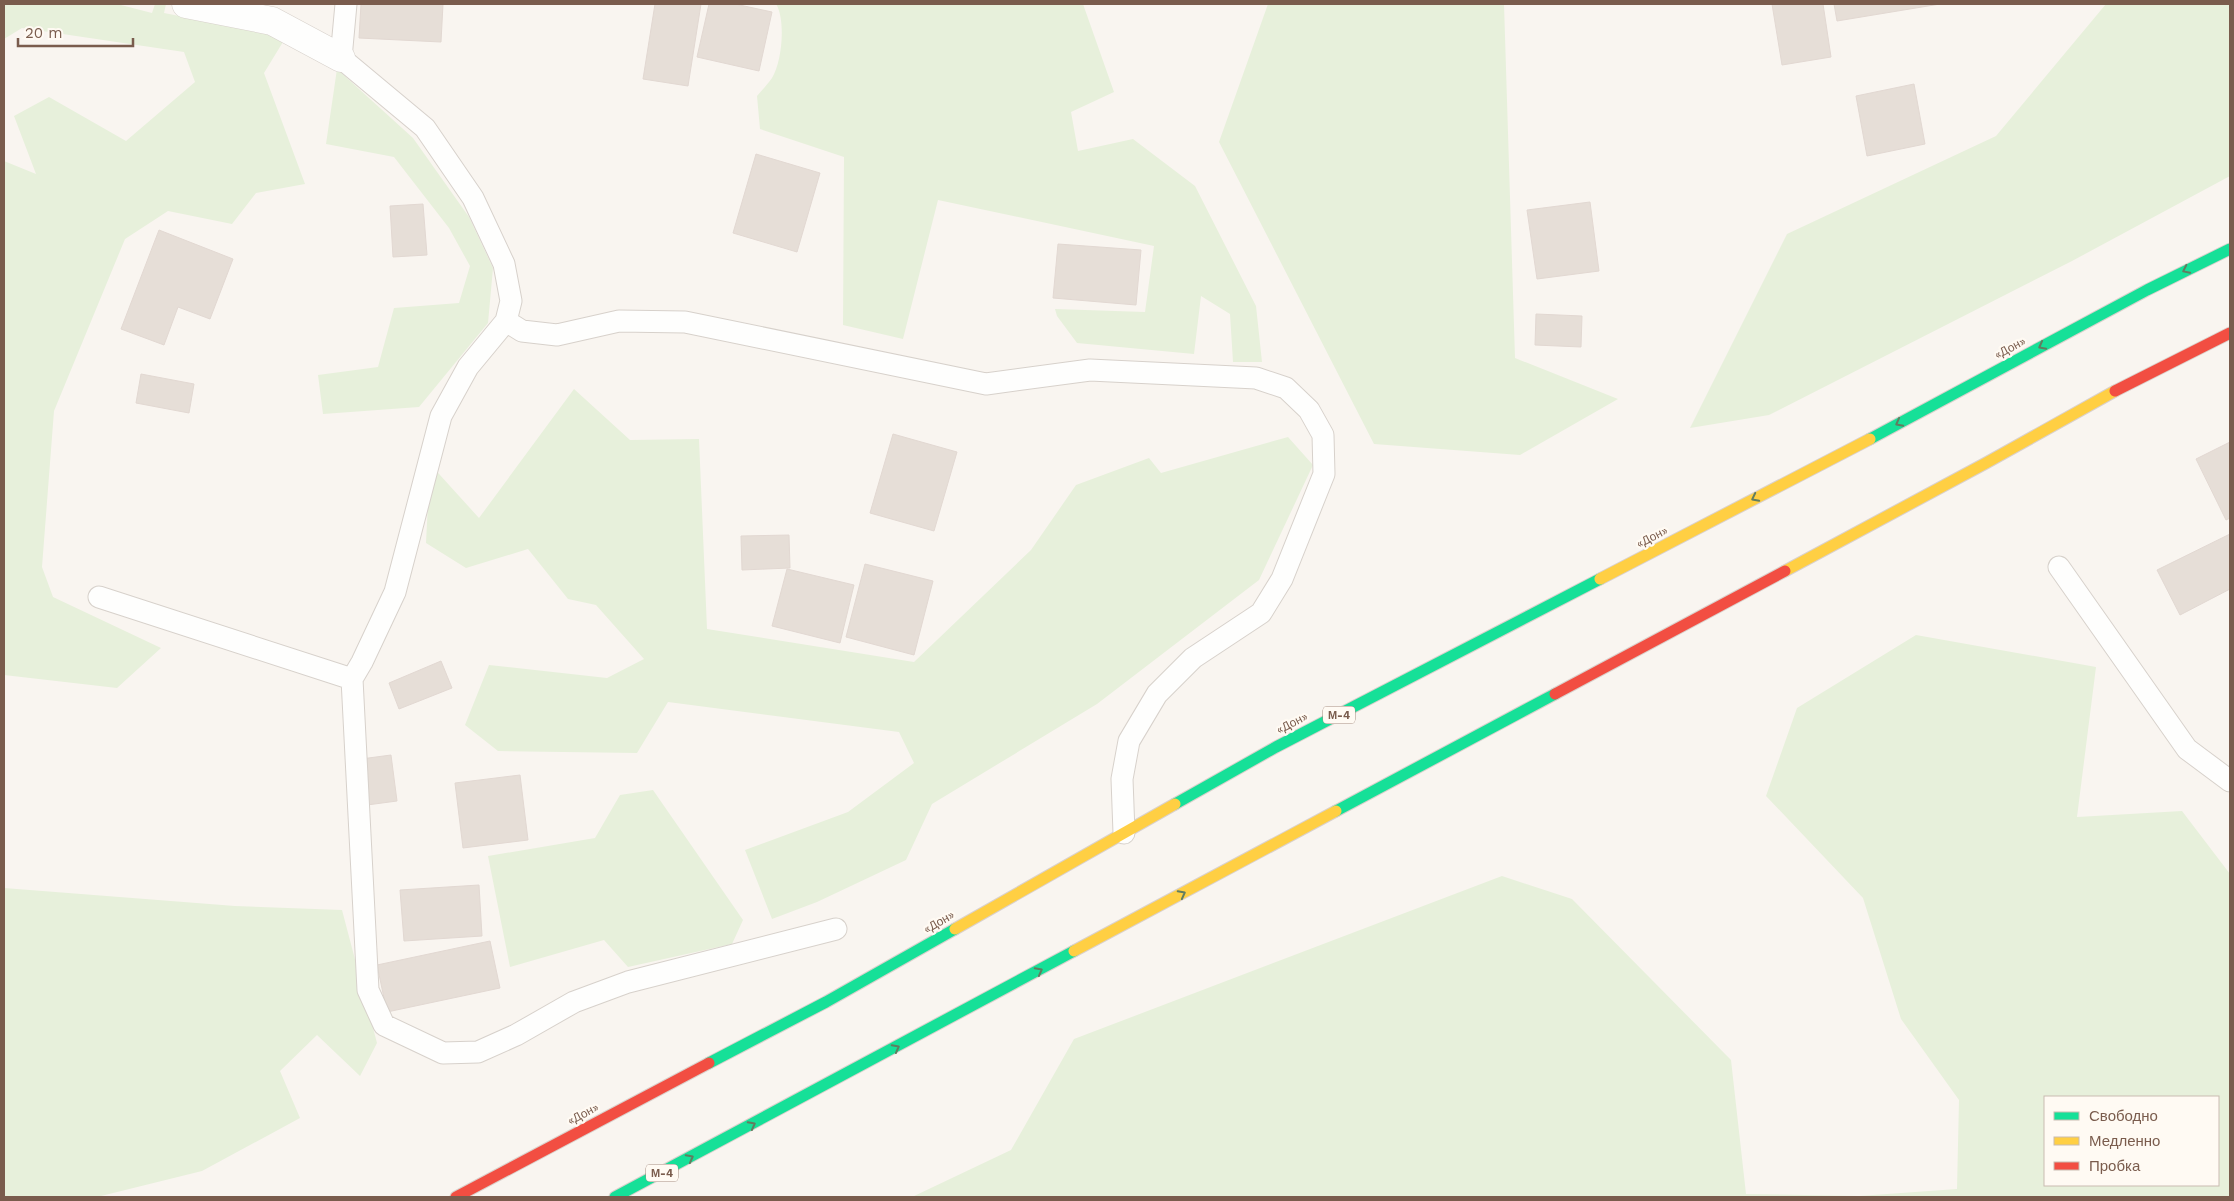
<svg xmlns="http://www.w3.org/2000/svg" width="2234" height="1201" font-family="'Work Sans',sans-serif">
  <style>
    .green { fill: #e7f0db; fill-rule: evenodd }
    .building { fill: #e6ded7; stroke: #e2d8d2 }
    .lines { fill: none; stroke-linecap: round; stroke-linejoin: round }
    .lane-casing { stroke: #d7d1cb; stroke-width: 23 }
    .street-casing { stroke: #d7d1cb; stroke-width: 29 }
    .fast-casing { stroke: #dad1cc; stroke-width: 13 }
    .slow-casing { stroke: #dad1cc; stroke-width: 13 }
    .jam-casing { stroke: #dad1cc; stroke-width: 13 }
    .lane { stroke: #fefefd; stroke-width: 21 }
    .street { stroke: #fefefd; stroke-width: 28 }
    .fast { stroke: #16e098; stroke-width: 11 }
    .slow { stroke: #ffcf43; stroke-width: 11 }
    .jam { stroke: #f24e42; stroke-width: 11 }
    .oneway { stroke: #617d60 }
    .labels { text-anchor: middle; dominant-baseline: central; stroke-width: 4.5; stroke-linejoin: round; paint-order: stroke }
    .shield { fill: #fffaf3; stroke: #a28b7f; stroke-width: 1 }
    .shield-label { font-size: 11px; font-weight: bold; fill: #7a5c4d }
    .street-label { font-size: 12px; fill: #7a5c4d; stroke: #fffaf3 }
  </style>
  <rect width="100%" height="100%" fill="#f9f5f0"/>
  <path class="green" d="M 4,4 L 117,4 L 152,13 L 155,4 L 166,4 L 164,13 L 286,37 L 264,73 L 305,184 L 256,193 L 232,224 L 168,211 L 125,239 L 54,411 L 42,567 L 53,597 L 161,648 L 117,688 L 4,675 L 4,161 L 36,174 L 14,116 L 49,97 L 126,141 L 195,82 L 184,52 L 22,28 L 4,39 Z
    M 776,4 L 1083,4 L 1114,92 L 1071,112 L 1078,151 L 1133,139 L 1195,186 L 1256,306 L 1262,362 L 1233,362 L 1230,314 L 1201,296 L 1194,354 L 1077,343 L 1057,316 L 1055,309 L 1145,312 L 1154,246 L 938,200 L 903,339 L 843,325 L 844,157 L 760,129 L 757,96 C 762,90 768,84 772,78 C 782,62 786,20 776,4 Z
    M 1268,4 L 1504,4 L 1515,358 L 1618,399 L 1520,455 L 1374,444 L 1219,142 Z
    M 2106,4 L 2230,4 L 2230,176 L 2072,261 L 1769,415 L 1690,428 L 1787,234 L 1996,136 Z
    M 337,69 L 413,138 L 469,217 L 493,268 L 488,323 L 419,407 L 323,414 L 318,375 L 378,367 L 394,308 L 459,303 L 470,266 L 449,228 L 394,157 L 326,144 Z
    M 574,389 L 630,440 L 699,439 L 707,629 L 914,662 L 1031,550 L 1076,485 L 1149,458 L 1161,473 L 1288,437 L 1313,465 L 1259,580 L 1097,704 L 932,804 L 906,860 L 817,902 L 772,919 L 745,850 L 848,812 L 914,763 L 899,732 L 668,702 L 637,753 L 498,751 L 465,725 L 489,665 L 607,678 L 644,659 L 596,605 L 568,599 L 528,549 L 466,568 L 426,543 L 430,464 L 479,518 Z
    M 1916,635 L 2096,667 L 2077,817 L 2182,811 L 2230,874 L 2230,1197 L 912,1197 L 1011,1150 L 1074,1039 L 1502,876 L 1572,899 L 1731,1060 L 1746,1194 L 1859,1196 L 1957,1189 L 1959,1100 L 1901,1019 L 1863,898 L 1766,796 L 1797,708 ZM 2218,1097 L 2218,1185 L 2045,1185 L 2045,1097 Z
    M 653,790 L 743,920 L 732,944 L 628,967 L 604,940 L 510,967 L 488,856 L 595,838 L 620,795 Z
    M 4,888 L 235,906 L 342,910 L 377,1043 L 360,1076 L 317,1035 L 280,1071 L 300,1118 L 202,1171 L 97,1197 L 4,1197 Z"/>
  <path class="building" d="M 361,4 L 443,4 L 441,42 L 359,38 Z
    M 655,4 L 701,4 L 688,86 L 643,79 Z
    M 709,4 L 735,4 L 772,12 L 759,71 L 697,57 Z
    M 1772,4 L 1823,4 L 1831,57 L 1782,65 Z
    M 1834,4 L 1940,4 L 1837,21 Z
    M 1914,84 L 1925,144 L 1867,156 L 1856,96 Z
    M 756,154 L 820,173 L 797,252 L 733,233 Z
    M 1590,202 L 1599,271 L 1537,279 L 1527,210 Z
    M 423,204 L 427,255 L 393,257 L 390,206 Z
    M 159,230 L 233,259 L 210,319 L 178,307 L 164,345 L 121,329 Z
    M 1058,244 L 1141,250 L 1136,305 L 1053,298 Z
    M 1536,314 L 1582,316 L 1581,347 L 1535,345 Z
    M 141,374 L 194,384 L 189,413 L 136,403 Z
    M 893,434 L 957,452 L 934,531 L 870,513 Z
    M 2230,442 L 2230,518 L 2226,520 L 2196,459 Z
    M 2230,534 L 2230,589 L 2180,615 L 2157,570 Z
    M 789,535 L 790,568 L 742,570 L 741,536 Z
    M 865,564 L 933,581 L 914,655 L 846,637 Z
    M 787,569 L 854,585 L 840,643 L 772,626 Z
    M 441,661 L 452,688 L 399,709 L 389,683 Z
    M 391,755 L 397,801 L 367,805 L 361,759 Z
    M 520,775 L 528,840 L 463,848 L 455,783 Z
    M 479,885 L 482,936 L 404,941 L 400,890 Z
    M 490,941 L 500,988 L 387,1012 L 377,965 Z"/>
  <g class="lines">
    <g class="lane-casing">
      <path id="lane" d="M 346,4 L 341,58 L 425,128 L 473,198 L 504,264 L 511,301 L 506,321 L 468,367 L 441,416 L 395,592 L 362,662 L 352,679
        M 506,321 L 522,331 L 557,335 L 619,321 L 685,322 L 986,384 L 1090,370 L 1256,378 L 1286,388 L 1309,410 L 1323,435 L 1324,474 L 1282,579 L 1261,613 L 1193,658 L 1157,694 L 1129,741 L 1122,779 L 1124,833
        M 2059,567 L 2187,749 L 2230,781
        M 99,597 L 352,679 L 368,990 L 384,1025 L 443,1053 L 478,1052 L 516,1035 L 574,1002 L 628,982 L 836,929"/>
    </g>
    <g class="street-casing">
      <path id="street" d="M 186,4 L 272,21 L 341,58"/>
    </g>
    <g class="fast-casing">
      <path id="fast" d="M 1870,439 L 2147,290 L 2230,249
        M 1175,804 L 1276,747 L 1600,579
        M 1336,811 L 1555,694
        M 709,1063 L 826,1002 L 955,929
        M 615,1197 L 1074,951"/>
    </g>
    <g class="slow-casing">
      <path id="slow" d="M 1785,571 L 1986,463 L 2115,391
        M 1600,579 L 1870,439
        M 955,929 L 1175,804
        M 1074,951 L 1336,811"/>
    </g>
    <g class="jam-casing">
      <path id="jam" d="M 2115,391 L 2230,333
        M 1555,694 L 1785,571
        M 456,1197 L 709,1063"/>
    </g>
    <use href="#lane" class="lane"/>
    <use href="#street" class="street"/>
    <use href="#fast" class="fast"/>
    <use href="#slow" class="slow"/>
    <use href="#jam" class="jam"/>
  </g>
  <defs><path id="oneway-chevron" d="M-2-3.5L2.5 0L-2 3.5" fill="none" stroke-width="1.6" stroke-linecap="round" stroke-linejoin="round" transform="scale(1.25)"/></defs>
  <g class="oneway">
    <use href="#oneway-chevron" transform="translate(2186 270) rotate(154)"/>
    <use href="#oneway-chevron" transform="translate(2042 346) rotate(152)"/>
    <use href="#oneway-chevron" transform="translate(1899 423) rotate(152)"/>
    <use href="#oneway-chevron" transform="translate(1755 498) rotate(153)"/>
    <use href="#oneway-chevron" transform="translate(1182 894) rotate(-28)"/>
    <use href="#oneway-chevron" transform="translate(1039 971) rotate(-28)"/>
    <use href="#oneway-chevron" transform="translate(896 1048) rotate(-28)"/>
    <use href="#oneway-chevron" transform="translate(752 1125) rotate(-28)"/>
    <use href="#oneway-chevron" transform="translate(690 1158) rotate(-28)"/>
  </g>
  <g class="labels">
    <g class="shield">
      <rect x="1323" y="706.5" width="32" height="17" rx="4"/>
      <rect x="646" y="1164.5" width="32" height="17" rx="4"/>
    </g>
    <g class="shield-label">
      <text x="1339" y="715">М-4</text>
      <text x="662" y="1173">М-4</text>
    </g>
    <g class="street-label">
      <text transform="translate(2010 348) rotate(-28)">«Дон»</text>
      <text transform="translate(1652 537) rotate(-27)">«Дон»</text>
      <text transform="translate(1292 723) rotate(-27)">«Дон»</text>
      <text transform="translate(939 922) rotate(-30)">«Дон»</text>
      <text transform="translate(583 1114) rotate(-28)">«Дон»</text>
    </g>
  </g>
  <rect width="2234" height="1201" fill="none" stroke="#7a5c4d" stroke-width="10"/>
  <rect x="2044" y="1096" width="175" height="90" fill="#fffaf3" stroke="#cabbb1"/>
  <rect x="2054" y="1112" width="25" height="8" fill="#16e098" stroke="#cabbb1"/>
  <text x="2089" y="1121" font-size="15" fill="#7a5c4d">Свободно</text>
  <rect x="2054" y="1137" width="25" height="8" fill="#ffcf43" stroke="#cabbb1"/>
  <text x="2089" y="1146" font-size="15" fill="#7a5c4d">Медленно</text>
  <rect x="2054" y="1162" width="25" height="8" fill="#f24e42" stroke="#cabbb1"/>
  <text x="2089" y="1171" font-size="15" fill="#7a5c4d">Пробка</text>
  <path d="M18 38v8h115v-8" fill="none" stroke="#7a5c4d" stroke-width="2.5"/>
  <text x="25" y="38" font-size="15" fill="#7a5c4d" stroke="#fffaf3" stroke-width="4" paint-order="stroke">20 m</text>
</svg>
